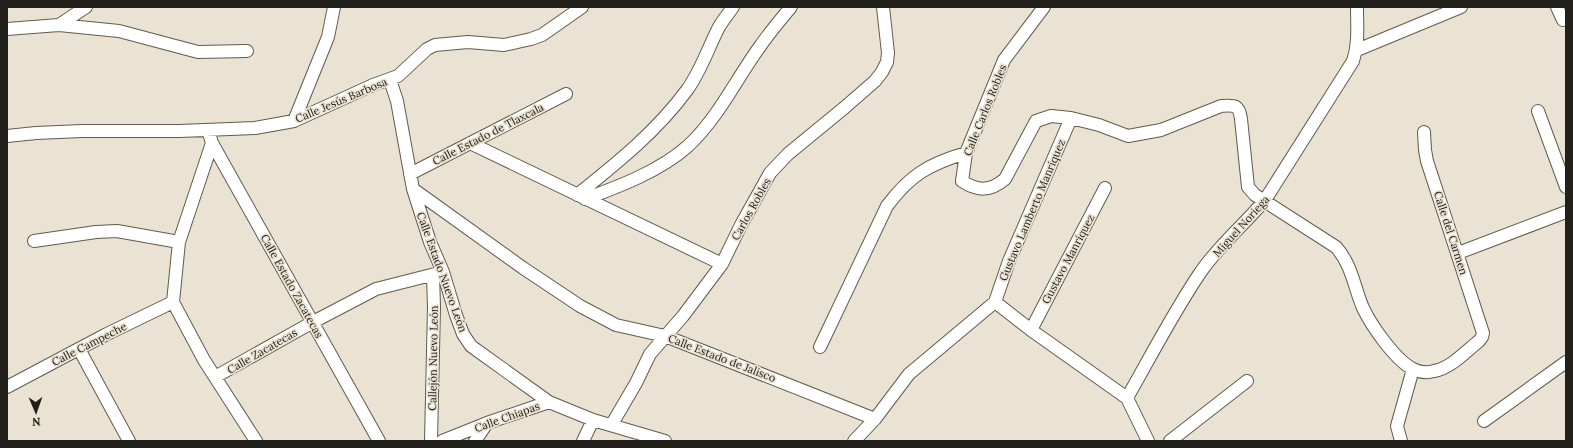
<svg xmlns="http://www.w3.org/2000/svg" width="1573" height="448" font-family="Lora,serif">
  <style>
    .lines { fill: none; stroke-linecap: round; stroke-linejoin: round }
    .street-casing { stroke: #615b4d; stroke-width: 14 }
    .street { stroke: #fff; stroke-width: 12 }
    .labels { text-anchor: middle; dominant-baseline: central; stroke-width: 3.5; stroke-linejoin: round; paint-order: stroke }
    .street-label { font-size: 11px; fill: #22201a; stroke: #eae3d3 }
  </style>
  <rect width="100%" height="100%" fill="#eae3d3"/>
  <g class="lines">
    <g class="street-casing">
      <path id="street" d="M 1044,7 L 1004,60 L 966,153 L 962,181 C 977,191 990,192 1005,179 L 1036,121 L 1051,116 L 1071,118 L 1099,125 L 1128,136 L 1161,130 L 1221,106 C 1234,105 1239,104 1241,119 L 1248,187 L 1255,195 L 1336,247 C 1352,265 1354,287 1363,308 C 1371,325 1395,360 1413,369 C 1419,372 1427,373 1434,371 C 1451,368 1465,352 1479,341 L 1482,337 L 1483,333 L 1427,161 L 1425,150 L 1424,132
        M 1557,7 L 1563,20
        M 59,25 L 86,7
        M 7,29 L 59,25 L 119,31 L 198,52 L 247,51
        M 1357,50 L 1461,7
        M 390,80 L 397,101 L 413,189 L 430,242 L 443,272 L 456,315 L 463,334 L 471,346 L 549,402 L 593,420 L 665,441
        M 1538,111 L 1566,187
        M 294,121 L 328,37 L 334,7
        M 208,130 L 212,143 L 379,441
        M 7,136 L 36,133 L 82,131 L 180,131 L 255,128 L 294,121 L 373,85 L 398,76 L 427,49 L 435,45 L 468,42 L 504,45 L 531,39 L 542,35 L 582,7
        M 212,143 L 179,242 L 173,302 L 204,360 L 256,441
        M 470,143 L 722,264
        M 410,174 L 566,94
        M 413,189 L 523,268 L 580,306 L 616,325 L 665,336 L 875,419
        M 577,195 C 617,163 657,131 687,90 C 701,71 708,48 719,27 C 723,20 728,14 733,7
        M 585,199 C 620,186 660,171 688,146 C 719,117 736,79 761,45 C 770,32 781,19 791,7
        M 34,241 L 96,232 L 117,231 L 179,242
        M 1458,253 L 1566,212
        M 995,302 L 1009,261 L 1071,118
        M 1031,330 L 1105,188
        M 820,347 L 887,206 C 910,175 929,164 966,153
        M 79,349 L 129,441
        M 215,377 L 313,322 L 376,289 L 443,272
        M 7,387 L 105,335 L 173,302
        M 1127,398 C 1151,356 1173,313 1200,273 C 1218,246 1244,225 1265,200 L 1353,61 C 1359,43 1357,26 1357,7
        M 1484,421 L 1566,362
        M 612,424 L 636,383 L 650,354 L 683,316 L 722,264 L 741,225 L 770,173 L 788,154 L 844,108 L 875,81 L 882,72 L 887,62 L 888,53 L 883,7
        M 431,441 L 434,307 L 433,275
        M 442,441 L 487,423 L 549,402
        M 475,441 L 487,423
        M 583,441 L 593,420
        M 854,441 L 875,419 L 909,374 L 995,302 L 1031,330 L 1127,398 L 1148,441
        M 1170,441 L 1247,381
        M 1401,441 L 1397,426 L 1413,369"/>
    </g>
    <use href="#street" class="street"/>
  </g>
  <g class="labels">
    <g class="street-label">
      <text transform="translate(341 100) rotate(-23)">Calle Jesús Barbosa</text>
      <text transform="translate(985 110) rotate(-68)">Calle Carlos Robles</text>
      <text transform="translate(488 134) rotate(-27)">Calle Estado de Tlaxcala</text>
      <text transform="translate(751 209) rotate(-61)">Carlos Robles</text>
      <text transform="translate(1032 210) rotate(-67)">Gustavo Lamberto Manríquez</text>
      <text transform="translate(1241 226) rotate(-48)">Miguel Noriega</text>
      <text transform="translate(1451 233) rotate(72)">Calle del Carmen</text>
      <text transform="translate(1068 259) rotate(-62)">Gustavo Manríquez</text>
      <text transform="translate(442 272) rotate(70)">Calle Estado Nuevo León</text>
      <text transform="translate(292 286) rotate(61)">Calle Estado Zacatecas</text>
      <text transform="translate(89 344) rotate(-27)">Calle Campeche</text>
      <text transform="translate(262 351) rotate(-30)">Calle Zacatecas</text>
      <text transform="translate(433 358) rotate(-89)">Callejón Nuevo León</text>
      <text transform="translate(722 358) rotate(21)">Calle Estado de Jalisco</text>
      <text transform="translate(507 417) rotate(-20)">Calle Chiapas</text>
    </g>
  </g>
  <rect width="1573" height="448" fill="none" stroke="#22201a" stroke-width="16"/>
  <g transform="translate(36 412) rotate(178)" stroke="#eae3d3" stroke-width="3" paint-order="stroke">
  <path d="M0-3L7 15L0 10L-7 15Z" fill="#22201a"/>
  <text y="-6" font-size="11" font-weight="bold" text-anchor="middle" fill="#22201a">N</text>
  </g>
</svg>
